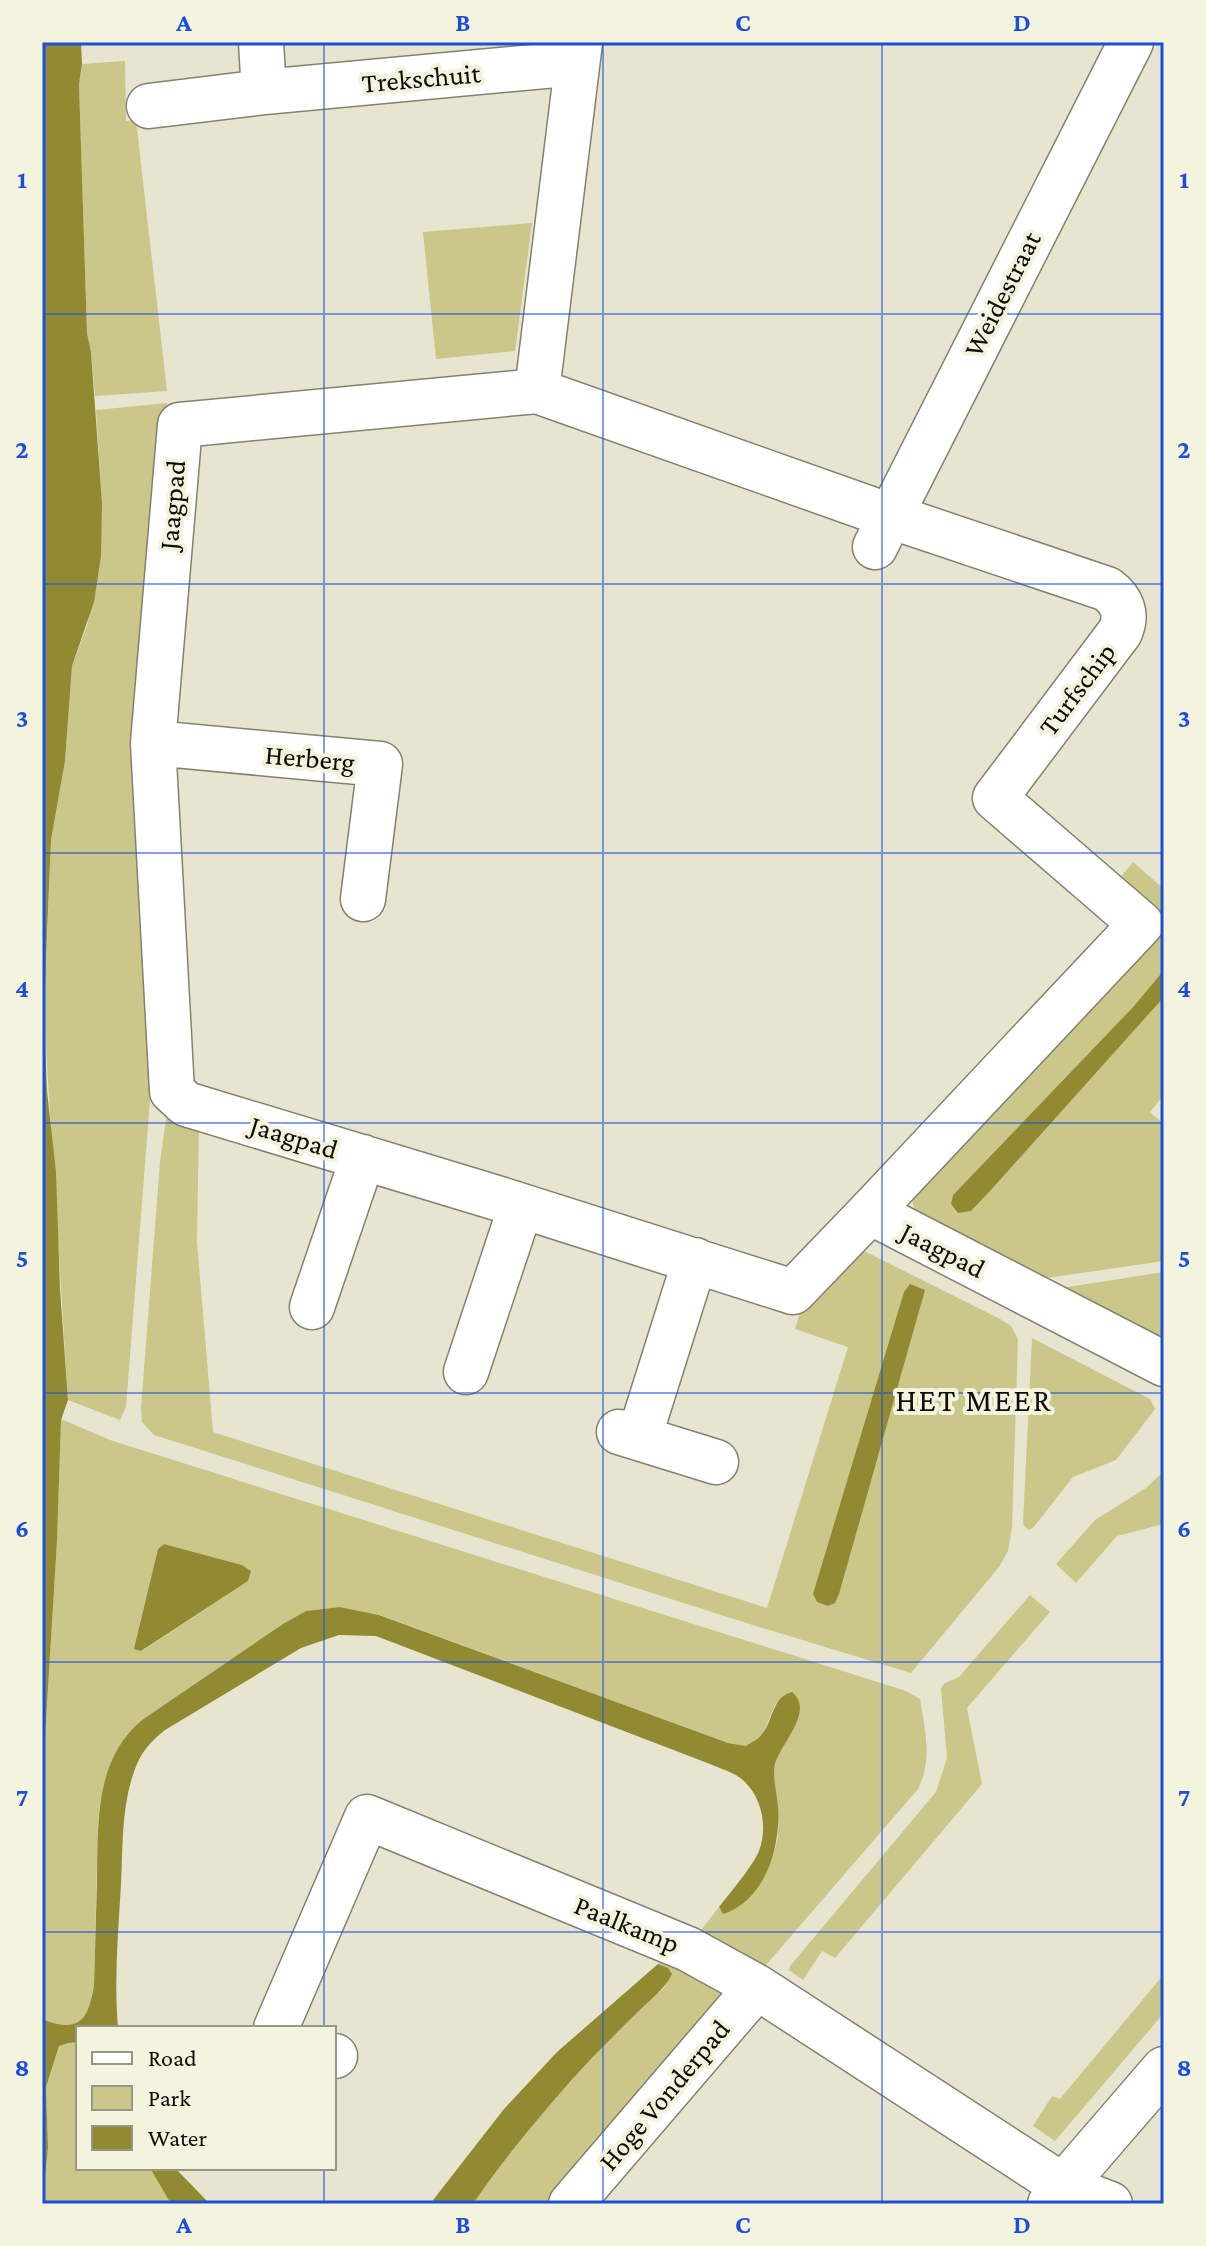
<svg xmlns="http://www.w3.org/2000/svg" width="1206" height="2246" font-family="'Crimson Pro',serif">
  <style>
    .green { fill: #cbc68a; fill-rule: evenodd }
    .water { fill: #918a32 }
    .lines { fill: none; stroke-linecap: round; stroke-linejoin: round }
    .minor-casing { stroke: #83826e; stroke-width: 47 }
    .minor { stroke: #fff; stroke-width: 44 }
    .grid { fill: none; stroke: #1d4ed8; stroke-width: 2; stroke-opacity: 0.55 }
    .labels { text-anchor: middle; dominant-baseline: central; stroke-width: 8; stroke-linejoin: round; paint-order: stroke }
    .street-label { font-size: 28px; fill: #0e0d07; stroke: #f4f3dd }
    .quarter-label { font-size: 32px; letter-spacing: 2px; fill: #0e0d07; stroke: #f4f3dd }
    .neatline { fill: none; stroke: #1d4ed8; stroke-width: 3 }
    .grid-label { font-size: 26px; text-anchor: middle; font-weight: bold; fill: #1d4ed8 }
  </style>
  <rect width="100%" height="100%" fill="#e7e5d0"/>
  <path class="green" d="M 125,61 L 126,121 L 136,120 L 167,391 L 95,396 L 91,352 L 87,333 L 79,84 L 82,64 Z
    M 532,223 L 515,351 L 436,359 L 423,232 Z
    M 167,403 L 164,434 L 160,1086 L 150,1100 L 126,1407 L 120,1420 L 68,1400 L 44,1017 L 51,840 L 65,761 L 72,666 L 88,623 L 102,503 L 96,410 Z
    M 1133,862 L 1164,889 L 1164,970 L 1134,1006 L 953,1195 L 951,1204 L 971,1211 L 1164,997 L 1164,1095 L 1150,1112 L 1164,1124 L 1164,1261 L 1033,1280 L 915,1211 L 910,1193 L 1159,923 L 1115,884 Z
    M 170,1113 L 199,1121 L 197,1242 L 213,1432 L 767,1608 L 848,1347 L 795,1329 L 803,1302 L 854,1246 L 1000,1319 L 1011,1326 L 1018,1339 L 1012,1527 L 1008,1551 L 999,1567 L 911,1673 L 756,1626 L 154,1435 L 142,1422 L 141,1408 L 160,1162 L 166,1119 Z
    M 1164,1272 L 1164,1348 L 1055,1289 Z
    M 1032,1338 L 1150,1399 L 1155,1409 L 1116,1460 L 1073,1477 L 1033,1528 L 1028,1530 L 1023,1524 Z
    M 61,1419 L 110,1440 L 906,1691 L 920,1699 C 925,1731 933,1759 918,1789 L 761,1971 L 695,1938 L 719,1907 L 723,1914 C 738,1896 759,1876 771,1857 C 788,1830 769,1789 775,1764 C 780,1743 813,1709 792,1693 L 775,1705 L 762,1735 L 746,1746 L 728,1743 L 380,1615 L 340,1607 L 306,1611 L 142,1720 C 111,1746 102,1782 98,1821 L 94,1986 C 88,2020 79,2034 42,2019 L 42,1786 L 57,1541 ZM 164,1544 L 242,1565 L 248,1581 L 142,1651 L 135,1649 L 158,1549 Z
    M 1164,1471 L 1164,1524 L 1117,1536 L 1076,1583 L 1056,1564 L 1095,1520 L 1146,1488 Z
    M 1030,1595 L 1050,1612 L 967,1708 L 982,1784 L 835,1958 L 822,1951 L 803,1980 L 789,1970 L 790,1966 L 936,1792 L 947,1758 L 941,1688 L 945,1683 L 959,1677 Z
    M 665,1958 L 720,1989 L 719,2005 L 555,2204 L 473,2204 C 528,2125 594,2051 665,1987 L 668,1968 L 658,1964 Z
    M 1164,1974 L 1164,2013 L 1055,2141 L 1033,2126 L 1052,2096 L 1060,2099 Z
    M 68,2042 L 78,2042 L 78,2168 L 150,2168 L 171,2204 L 42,2204 L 48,2148 L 46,2087 L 59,2046 Z"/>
  <path class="water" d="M 42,42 L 81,42 L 82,64 L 79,84 L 87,333 L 91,352 L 102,503 L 101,556 L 94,602 L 72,666 L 65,761 L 51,840 L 47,934 L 44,1017 L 47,1091 L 56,1172 L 60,1289 L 68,1400 L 61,1420 L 57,1541 L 42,1786 Z
    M 1164,970 L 1164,997 L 990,1191 L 971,1211 L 958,1213 L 951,1204 L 953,1195 L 1134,1006 Z
    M 910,1284 L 925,1290 L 839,1594 L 835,1603 L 828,1606 L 817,1602 L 813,1594 L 904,1292 Z
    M 164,1544 L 242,1565 L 251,1571 L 248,1581 L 141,1651 L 134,1649 L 158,1549 Z
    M 340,1607 L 379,1615 L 728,1743 L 746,1746 C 751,1742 759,1739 762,1734 C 773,1721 772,1697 792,1692 C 815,1711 781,1743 775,1764 C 772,1777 777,1793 778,1807 C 781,1847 765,1901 723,1914 L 719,1907 C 730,1893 752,1867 759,1851 C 768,1827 762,1798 744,1781 C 736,1773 721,1769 710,1764 L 376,1636 L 339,1635 L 301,1648 L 165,1730 C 151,1741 141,1752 135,1769 C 121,1806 123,1847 121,1885 C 118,1933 114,1981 118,2028 L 78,2028 L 78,2042 L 68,2043 L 59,2046 L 46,2087 L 48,2148 L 42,2204 L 42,2019 C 79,2034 88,2020 94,1986 C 95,1951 96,1916 97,1881 C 98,1824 94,1760 142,1720 L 283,1624 L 306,1611 Z
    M 658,1964 L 668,1968 L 672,1974 C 664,1990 652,1998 639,2011 C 623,2026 607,2043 591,2059 C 549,2104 508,2153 473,2204 L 430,2204 L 504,2109 L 557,2052 Z
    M 150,2168 L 175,2168 L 210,2204 L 171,2204 Z"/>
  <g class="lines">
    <g class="minor-casing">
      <path id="minor" d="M 261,42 L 264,92
        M 580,42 L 537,391 L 180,425 L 153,743 L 172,1091 L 186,1104 L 500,1199 L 793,1292 L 870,1212 L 1164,1364
        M 149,106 L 264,92 L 577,63
        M 537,391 L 890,516 L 1107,589 C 1122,600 1128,614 1120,632 L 995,798 L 1141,924 L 870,1212
        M 875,547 L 1131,42
        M 153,743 L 380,764 L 363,899
        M 312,1307 L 363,1157
        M 466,1372 L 521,1206
        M 619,1432 L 716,1462
        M 639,1438 L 695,1260
        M 276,2028 L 367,1817 L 688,1949 L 757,1987 L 1063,2186 L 1050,2204
        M 334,2056 L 335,2056
        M 571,2204 L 757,1987
        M 1110,2204 L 1063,2186 L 1164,2069"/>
    </g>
    <use href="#minor" class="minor"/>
  </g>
  <path class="grid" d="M 324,42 L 324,2028M 603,42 L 603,2204M 882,42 L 882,2204M 42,314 L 1164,314M 42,584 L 1164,584M 42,853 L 1164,853M 42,1123 L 1164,1123M 42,1393 L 1164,1393M 42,1662 L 1164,1662M 42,1932 L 1164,1932M 324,2168 L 324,2204"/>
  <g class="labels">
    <g class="street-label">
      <text transform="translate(421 78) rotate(-5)">Trekschuit</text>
      <text transform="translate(1002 294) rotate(-63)">Weidestraat</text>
      <text transform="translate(172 505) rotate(-85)">Jaagpad</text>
      <text transform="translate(1077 689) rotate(-53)">Turfschip</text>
      <text transform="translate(310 758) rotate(5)">Herberg</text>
      <text transform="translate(294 1137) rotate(17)">Jaagpad</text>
      <text transform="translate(943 1250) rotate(27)">Jaagpad</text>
      <text transform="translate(627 1924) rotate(22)">Paalkamp</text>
      <text transform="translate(664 2095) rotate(-50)">Hoge Vonderpad</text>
    </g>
    <g class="quarter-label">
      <text x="974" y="1400">HET MEER</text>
    </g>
  </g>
  <rect width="1206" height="2246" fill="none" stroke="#f4f3dd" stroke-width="88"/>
  <rect x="76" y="2026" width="260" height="144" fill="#f4f3dd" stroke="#989787" stroke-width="2"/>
  <rect x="92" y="2052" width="40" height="12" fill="#ffffff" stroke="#989787" stroke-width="2"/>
  <text x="148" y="2066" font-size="24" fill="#0e0d07">Road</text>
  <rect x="92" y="2086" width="40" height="24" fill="#cbc68a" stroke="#989787" stroke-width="2"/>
  <text x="148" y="2106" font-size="24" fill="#0e0d07">Park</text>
  <rect x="92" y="2126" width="40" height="24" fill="#918a32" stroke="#989787" stroke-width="2"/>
  <text x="148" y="2146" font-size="24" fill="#0e0d07">Water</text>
  <rect x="44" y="44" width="1118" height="2158" class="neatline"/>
  <g class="grid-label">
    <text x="184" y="31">A</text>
    <text x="463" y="31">B</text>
    <text x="743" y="31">C</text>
    <text x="1022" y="31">D</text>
    <text x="22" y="188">1</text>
    <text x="1184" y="188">1</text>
    <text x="22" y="458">2</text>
    <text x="1184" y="458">2</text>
    <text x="22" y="727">3</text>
    <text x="1184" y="727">3</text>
    <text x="22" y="997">4</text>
    <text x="1184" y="997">4</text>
    <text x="22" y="1267">5</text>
    <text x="1184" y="1267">5</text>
    <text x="22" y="1537">6</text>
    <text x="1184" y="1537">6</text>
    <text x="22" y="1806">7</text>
    <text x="1184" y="1806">7</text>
    <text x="22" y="2076">8</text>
    <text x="1184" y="2076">8</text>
    <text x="184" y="2233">A</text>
    <text x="463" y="2233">B</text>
    <text x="743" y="2233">C</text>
    <text x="1022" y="2233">D</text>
  </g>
</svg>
